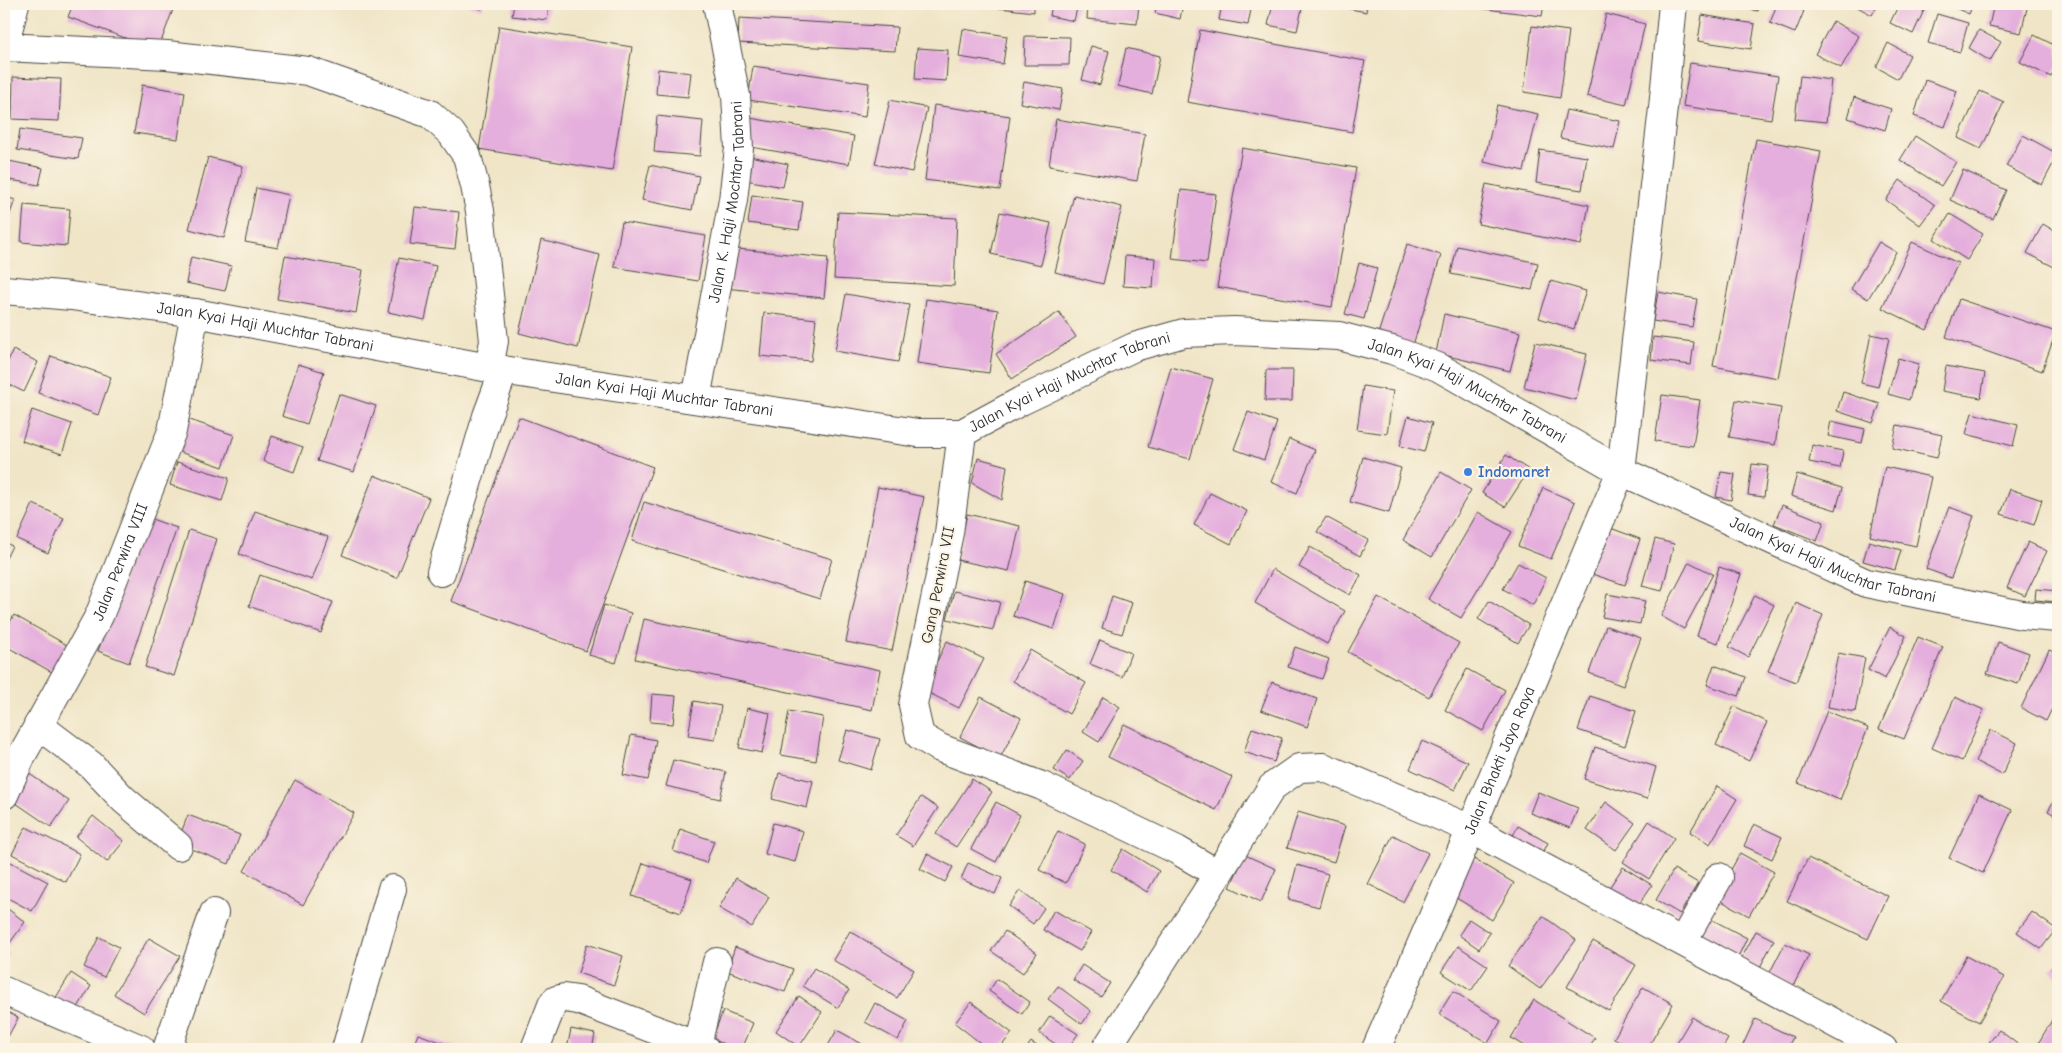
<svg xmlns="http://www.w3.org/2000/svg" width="2062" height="1053" font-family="'Comic Neue',sans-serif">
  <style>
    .building { fill: #e5afdd }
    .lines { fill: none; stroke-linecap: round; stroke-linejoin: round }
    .minor-casing { stroke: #494742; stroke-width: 30 }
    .minor { stroke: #fff; stroke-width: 28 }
    .shop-dot { fill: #3f7fe0; stroke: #fcf5e5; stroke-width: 2 }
    .labels { text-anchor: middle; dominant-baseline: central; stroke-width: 4.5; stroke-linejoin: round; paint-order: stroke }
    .street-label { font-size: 16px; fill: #2b2b2b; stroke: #fcf5e5 }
    .shop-label { font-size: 16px; font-weight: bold; fill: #366cbe; stroke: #fcf5e5; text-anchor: start }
  </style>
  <rect width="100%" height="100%" fill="#fcf5e5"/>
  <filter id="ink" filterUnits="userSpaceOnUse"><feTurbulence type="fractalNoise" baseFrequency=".02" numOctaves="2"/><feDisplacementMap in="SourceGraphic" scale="10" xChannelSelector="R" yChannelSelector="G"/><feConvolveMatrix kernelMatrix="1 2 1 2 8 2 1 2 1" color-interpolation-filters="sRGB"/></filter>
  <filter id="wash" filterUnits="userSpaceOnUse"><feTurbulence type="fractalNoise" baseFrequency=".0096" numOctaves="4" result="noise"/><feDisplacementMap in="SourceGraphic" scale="20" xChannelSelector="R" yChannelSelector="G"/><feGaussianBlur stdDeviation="1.12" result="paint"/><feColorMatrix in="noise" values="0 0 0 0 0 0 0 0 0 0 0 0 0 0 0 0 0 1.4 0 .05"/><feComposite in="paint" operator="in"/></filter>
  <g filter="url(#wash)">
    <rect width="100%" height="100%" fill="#f0e5c7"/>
    <g id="blocks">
      <path class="building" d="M 73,4 L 175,4 L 158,50 L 68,17 Z
        M 465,4 L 483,4 L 482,9 Z
        M 514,4 L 549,4 L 547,20 L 512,16 Z
        M 982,4 L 1034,4 L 1034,12 L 982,6 Z
        M 1052,4 L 1078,4 L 1074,21 L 1050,16 Z
        M 1088,4 L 1139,4 L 1137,24 L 1087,19 Z
        M 1157,4 L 1183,4 L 1180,19 L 1155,13 Z
        M 1222,4 L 1252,4 L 1248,25 L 1219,20 Z
        M 1273,4 L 1303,4 L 1297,31 L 1268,25 Z
        M 1325,4 L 1367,4 L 1366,12 Z
        M 1445,4 L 1544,4 L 1542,16 Z
        M 1733,4 L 1760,4 L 1758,11 L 1732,6 Z
        M 1777,4 L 1786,4 L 1804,11 L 1795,33 L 1770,23 Z
        M 1852,4 L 1878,4 L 1872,15 Z
        M 1899,4 L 1921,4 L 1926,6 L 1913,34 L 1890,23 Z
        M 1948,4 L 1973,4 L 1969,14 L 1948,5 Z
        M 1994,4 L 2028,4 L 2021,33 L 1989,26 Z
        M 1606,14 L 1645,24 L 1626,105 L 1587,96 Z
        M 1937,14 L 1968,23 L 1960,52 L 1928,43 Z
        M 1702,15 L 1755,24 L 1751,49 L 1698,41 Z
        M 739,18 L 897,27 L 895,51 L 738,43 Z
        M 1833,21 L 1859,36 L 1841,68 L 1815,54 Z
        M 499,26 L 632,47 L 612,171 L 479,149 Z
        M 1532,26 L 1569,31 L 1560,98 L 1524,92 Z
        M 963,29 L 1007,36 L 1003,64 L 959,57 Z
        M 1200,30 L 1365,61 L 1352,132 L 1187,102 Z
        M 1979,30 L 2001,42 L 1990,61 L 1969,48 Z
        M 2034,35 L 2058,47 L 2058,64 L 2051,77 L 2020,62 Z
        M 1025,36 L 1070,37 L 1069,65 L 1024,65 Z
        M 1888,43 L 1910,55 L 1898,79 L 1876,67 Z
        M 1091,46 L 1109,51 L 1100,85 L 1082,80 Z
        M 917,48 L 948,50 L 946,81 L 915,79 Z
        M 1126,48 L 1160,56 L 1152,94 L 1118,86 Z
        M 1690,63 L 1778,76 L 1771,119 L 1683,106 Z
        M 753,66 L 869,83 L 865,117 L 748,100 Z
        M 658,69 L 691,73 L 688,97 L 656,94 Z
        M 1800,76 L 1831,80 L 1826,122 L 1795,119 Z
        M 13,77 L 61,79 L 59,121 L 12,119 Z
        M 1925,80 L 1957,91 L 1945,127 L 1914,116 Z
        M 1024,82 L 1063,89 L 1059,110 L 1020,103 Z
        M 142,85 L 185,92 L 178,139 L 134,133 Z
        M 1980,91 L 2004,102 L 1981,149 L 1958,138 Z
        M 1854,97 L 1891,109 L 1885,130 L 1848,118 Z
        M 890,100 L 927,108 L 912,172 L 875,164 Z
        M 934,105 L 1010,116 L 1000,190 L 925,180 Z
        M 1497,105 L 1538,114 L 1524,171 L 1484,162 Z
        M 1566,110 L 1620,121 L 1614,149 L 1560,138 Z
        M 657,116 L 703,121 L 700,156 L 654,152 Z
        M 750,118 L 854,136 L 849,164 L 745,146 Z
        M 1056,119 L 1145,134 L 1137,181 L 1049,166 Z
        M 20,129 L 82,138 L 78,159 L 17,150 Z
        M 2023,135 L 2058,154 L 2042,185 L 2006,166 Z
        M 1915,136 L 1956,162 L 1941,186 L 1900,160 Z
        M 1756,139 L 1821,151 L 1778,378 L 1713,366 Z
        M 1242,148 L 1356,168 L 1332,307 L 1217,287 Z
        M 1540,150 L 1587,157 L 1582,190 L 1536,183 Z
        M 745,155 L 788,164 L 783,187 L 740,179 Z
        M 208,157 L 243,166 L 224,238 L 189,229 Z
        M 4,160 L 43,168 L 39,185 L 4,179 Z
        M 650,165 L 699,176 L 692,210 L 642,200 Z
        M 1963,170 L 2006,190 L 1993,219 L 1950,200 Z
        M 1900,180 L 1935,205 L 1920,225 L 1886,200 Z
        M 1486,184 L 1589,205 L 1581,245 L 1478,224 Z
        M 256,188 L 289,195 L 278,248 L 245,242 Z
        M 1181,190 L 1216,194 L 1207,263 L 1172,259 Z
        M 752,195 L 803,202 L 799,230 L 748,223 Z
        M 1074,195 L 1122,207 L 1103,284 L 1055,272 Z
        M 4,196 L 15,200 L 4,230 Z
        M 24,205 L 70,209 L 67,246 L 21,242 Z
        M 415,207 L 459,212 L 455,249 L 410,244 Z
        M 838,212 L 957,218 L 954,286 L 834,279 Z
        M 1000,212 L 1051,223 L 1041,265 L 991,254 Z
        M 1950,214 L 1983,234 L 1967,260 L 1934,239 Z
        M 622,222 L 706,236 L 698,281 L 614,267 Z
        M 2043,224 L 2058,233 L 2058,269 L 2027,253 Z
        M 541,240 L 600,255 L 578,348 L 519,333 Z
        M 1879,242 L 1896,252 L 1868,299 L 1851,289 Z
        M 1912,242 L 1958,263 L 1927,330 L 1882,308 Z
        M 1407,244 L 1441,255 L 1413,345 L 1378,334 Z
        M 1457,246 L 1538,263 L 1532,290 L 1451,274 Z
        M 728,248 L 828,258 L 824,298 L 724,288 Z
        M 285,256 L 363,270 L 356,313 L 277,299 Z
        M 1125,256 L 1155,258 L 1153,288 L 1123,286 Z
        M 191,257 L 231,266 L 225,291 L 186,283 Z
        M 399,258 L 436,266 L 425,320 L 388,312 Z
        M 1359,263 L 1377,268 L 1364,319 L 1345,314 Z
        M 1551,281 L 1586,291 L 1574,329 L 1539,318 Z
        M 1658,292 L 1697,299 L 1692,327 L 1653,321 Z
        M 846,294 L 909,305 L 898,362 L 835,351 Z
        M 926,299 L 998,310 L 989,373 L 917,363 Z
        M 1959,299 L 2056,332 L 2042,371 L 1946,337 Z
        M 1059,312 L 1076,337 L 1012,379 L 996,354 Z
        M 764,313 L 816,319 L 811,361 L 760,356 Z
        M 1444,314 L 1520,332 L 1510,371 L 1436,353 Z
        M 1871,334 L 1889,338 L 1878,387 L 1861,383 Z
        M 1653,337 L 1694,342 L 1691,365 L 1651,360 Z
        M 1535,342 L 1587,354 L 1576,400 L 1524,387 Z
        M 13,350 L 38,362 L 24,392 L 4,382 L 4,370 Z
        M 51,356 L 111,377 L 98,415 L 38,393 Z
        M 1898,358 L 1919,364 L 1909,400 L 1888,394 Z
        M 298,364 L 324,372 L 307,424 L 282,416 Z
        M 1946,366 L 1985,373 L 1981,398 L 1942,391 Z
        M 1171,367 L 1213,379 L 1190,459 L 1148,447 Z
        M 1266,370 L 1293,370 L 1292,401 L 1265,401 Z
        M 1363,386 L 1393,391 L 1387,434 L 1357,430 Z
        M 1843,392 L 1880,404 L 1873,423 L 1837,411 Z
        M 339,394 L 376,406 L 354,472 L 317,461 Z
        M 1662,395 L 1700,400 L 1693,446 L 1655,441 Z
        M 1736,400 L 1781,408 L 1775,445 L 1729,437 Z
        M 32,410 L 72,424 L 62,454 L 22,441 Z
        M 1248,412 L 1277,422 L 1264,460 L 1234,449 Z
        M 1972,413 L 2018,425 L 2013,446 L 1966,434 Z
        M 1408,416 L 1432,423 L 1424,452 L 1400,446 Z
        M 181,417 L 234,435 L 223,467 L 171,449 Z
        M 519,417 L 653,467 L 586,651 L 451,601 Z
        M 1831,421 L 1865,429 L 1862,443 L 1828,436 Z
        M 1897,425 L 1942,435 L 1937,458 L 1892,448 Z
        M 272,436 L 303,447 L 294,472 L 263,461 Z
        M 1289,439 L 1315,450 L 1297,493 L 1271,482 Z
        M 1812,445 L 1843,451 L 1840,468 L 1809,462 Z
        M 1506,455 L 1529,470 L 1505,507 L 1482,493 Z
        M 1363,457 L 1401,468 L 1389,513 L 1350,502 Z
        M 978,458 L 1007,466 L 1002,500 L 972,483 Z
        M 177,462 L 229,478 L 222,501 L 170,485 Z
        M 1752,464 L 1768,466 L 1764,497 L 1748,495 Z
        M 1885,467 L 1931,477 L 1916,546 L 1870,536 Z
        M 1441,472 L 1471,490 L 1432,557 L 1403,540 Z
        M 1721,472 L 1735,474 L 1731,500 L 1716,497 Z
        M 1797,474 L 1842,488 L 1836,510 L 1791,496 Z
        M 374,475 L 429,498 L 397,578 L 342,555 Z
        M 878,487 L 924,497 L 892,651 L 846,642 Z
        M 1543,488 L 1575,502 L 1551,559 L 1518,546 Z
        M 2010,489 L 2042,500 L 2034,525 L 2001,514 Z
        M 1210,493 L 1247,511 L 1231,544 L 1194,525 Z
        M 644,502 L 832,559 L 820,599 L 632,541 Z
        M 33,504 L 64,518 L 48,553 L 17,539 Z
        M 1782,505 L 1824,522 L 1817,541 L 1774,524 Z
        M 1949,507 L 1974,516 L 1951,578 L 1926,569 Z
        M 255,511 L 328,537 L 312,580 L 239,554 Z
        M 1478,512 L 1512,532 L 1461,618 L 1428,599 Z
        M 967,514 L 1020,526 L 1009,571 L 957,560 Z
        M 146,517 L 177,528 L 129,663 L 98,651 Z
        M 1326,517 L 1368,540 L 1360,556 L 1317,532 Z
        M 1605,526 L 1640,539 L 1625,585 L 1589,573 Z
        M 189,530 L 217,539 L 174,676 L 145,667 Z
        M 1655,539 L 1674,544 L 1662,591 L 1642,586 Z
        M 1869,541 L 1901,550 L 1895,570 L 1863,561 Z
        M 4,542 L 12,546 L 4,562 Z
        M 2028,542 L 2047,551 L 2025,596 L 2007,588 Z
        M 1310,547 L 1361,575 L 1350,595 L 1299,567 Z
        M 1689,562 L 1713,574 L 1684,629 L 1661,616 Z
        M 1518,563 L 1546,578 L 1533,605 L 1503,589 Z
        M 1719,567 L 1741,574 L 1718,643 L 1697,636 Z
        M 1273,569 L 1345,611 L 1327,644 L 1255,603 Z
        M 260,575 L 333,602 L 321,633 L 249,606 Z
        M 1025,581 L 1065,594 L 1054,629 L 1013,616 Z
        M 2036,589 L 2058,591 L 2058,602 L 2035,600 Z
        M 954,591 L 1000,602 L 993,630 L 947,619 Z
        M 1607,594 L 1645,601 L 1640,624 L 1602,617 Z
        M 1755,595 L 1774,605 L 1748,657 L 1729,647 Z
        M 1112,596 L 1132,603 L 1122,634 L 1102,628 Z
        M 1378,597 L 1459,643 L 1429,697 L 1348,652 Z
        M 1489,601 L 1529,625 L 1518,643 L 1478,619 Z
        M 1796,603 L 1823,615 L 1796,682 L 1768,671 Z
        M 604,605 L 631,613 L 616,663 L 589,655 Z
        M 14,615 L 72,648 L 57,675 L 4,645 L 4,633 Z
        M 644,619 L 880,670 L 872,710 L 635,659 Z
        M 1606,626 L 1641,638 L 1623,686 L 1589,673 Z
        M 1890,627 L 1906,636 L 1885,679 L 1868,670 Z
        M 1918,637 L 1943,647 L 1904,739 L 1879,729 Z
        M 1100,640 L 1131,653 L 1122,677 L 1090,664 Z
        M 947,641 L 984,659 L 959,708 L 923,690 Z
        M 1998,642 L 2029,653 L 2018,684 L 1987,674 Z
        M 1295,647 L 1329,659 L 1322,679 L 1288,667 Z
        M 1030,650 L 1086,683 L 1069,714 L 1013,681 Z
        M 2049,650 L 2058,654 L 2058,696 L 2046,721 L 2021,708 Z
        M 1838,653 L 1865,658 L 1855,712 L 1828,707 Z
        M 1714,665 L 1746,677 L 1739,696 L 1707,685 Z
        M 1467,669 L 1505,690 L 1483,731 L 1445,710 Z
        M 1272,682 L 1317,699 L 1307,727 L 1261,710 Z
        M 652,694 L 676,696 L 673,724 L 650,722 Z
        M 1590,696 L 1636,711 L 1625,746 L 1578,730 Z
        M 981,697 L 1021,718 L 1000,758 L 960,737 Z
        M 1103,697 L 1120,707 L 1099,742 L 1083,732 Z
        M 1955,697 L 1984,710 L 1962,761 L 1932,748 Z
        M 694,701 L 721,706 L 715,740 L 688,736 Z
        M 1734,706 L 1767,722 L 1749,761 L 1716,745 Z
        M 747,708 L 770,713 L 762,753 L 739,748 Z
        M 789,711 L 823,717 L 816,761 L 781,755 Z
        M 1827,711 L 1868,728 L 1840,800 L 1798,783 Z
        M 1124,724 L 1232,777 L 1216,810 L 1108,757 Z
        M 1252,728 L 1282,738 L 1274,762 L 1244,752 Z
        M 847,730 L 880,739 L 871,770 L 838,760 Z
        M 1991,730 L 2017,743 L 2002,775 L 1975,761 Z
        M 631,735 L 656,740 L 648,780 L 623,775 Z
        M 1422,741 L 1468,762 L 1455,790 L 1410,769 Z
        M 1595,747 L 1656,767 L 1647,799 L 1584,779 Z
        M 1067,750 L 1083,761 L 1070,780 L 1054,770 Z
        M 673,760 L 726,772 L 720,799 L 666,786 Z
        M 28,773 L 69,801 L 51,827 L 10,799 Z
        M 779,773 L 813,781 L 807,808 L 772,799 Z
        M 972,779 L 992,792 L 956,847 L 936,834 Z
        M 295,780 L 354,813 L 303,905 L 244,871 Z
        M 1717,786 L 1737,799 L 1710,844 L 1690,832 Z
        M 1538,792 L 1578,808 L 1570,828 L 1530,813 Z
        M 2058,793 L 2058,817 L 2048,811 Z
        M 1979,794 L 2012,810 L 1983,873 L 1949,858 Z
        M 921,797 L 938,808 L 913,846 L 896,835 Z
        M 996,802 L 1020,815 L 996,862 L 971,849 Z
        M 1606,802 L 1635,823 L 1616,850 L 1587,830 Z
        M 1298,812 L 1345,826 L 1334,862 L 1287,848 Z
        M 188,815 L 240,835 L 229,864 L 177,843 Z
        M 93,816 L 124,841 L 107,862 L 76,837 Z
        M 1649,821 L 1674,838 L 1649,879 L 1623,862 Z
        M 773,823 L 803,831 L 795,862 L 765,854 Z
        M 1754,824 L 1782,837 L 1772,859 L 1744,846 Z
        M 1518,826 L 1548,843 L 1539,860 L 1509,843 Z
        M 26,827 L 80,854 L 66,882 L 12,854 Z
        M 680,829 L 714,841 L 706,863 L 673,851 Z
        M 1058,831 L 1085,844 L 1066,883 L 1039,870 Z
        M 1393,835 L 1428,853 L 1403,902 L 1368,884 Z
        M 1123,849 L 1159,871 L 1147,892 L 1111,870 Z
        M 1740,853 L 1774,872 L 1749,916 L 1716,898 Z
        M 927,854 L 953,867 L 945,882 L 920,869 Z
        M 1245,855 L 1276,869 L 1261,902 L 1230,887 Z
        M 1472,858 L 1514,883 L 1492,920 L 1450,894 Z
        M 1808,858 L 1888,896 L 1868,939 L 1787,901 Z
        M 7,860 L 48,882 L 32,911 L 4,896 L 4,867 Z
        M 643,863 L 692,879 L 681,913 L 632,896 Z
        M 968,863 L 1002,878 L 995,894 L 961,879 Z
        M 1297,865 L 1328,874 L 1319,907 L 1288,899 Z
        M 1623,867 L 1652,885 L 1638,906 L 1609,888 Z
        M 1674,869 L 1698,883 L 1680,914 L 1656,900 Z
        M 736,878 L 769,897 L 752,927 L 719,908 Z
        M 1020,890 L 1044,908 L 1033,924 L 1009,906 Z
        M 4,906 L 25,922 L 4,951 L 8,953 L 4,964 Z
        M 1054,910 L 1091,932 L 1080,951 L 1043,930 Z
        M 2032,912 L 2056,929 L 2041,949 L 2017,932 Z
        M 1543,916 L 1576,940 L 1540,989 L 1508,966 Z
        M 1707,917 L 1747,938 L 1735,963 L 1694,942 Z
        M 1469,919 L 1490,933 L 1479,949 L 1459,935 Z
        M 850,931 L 914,970 L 897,998 L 833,960 Z
        M 1005,931 L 1037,953 L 1023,973 L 991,951 Z
        M 1756,931 L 1774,940 L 1758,971 L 1740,961 Z
        M 99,937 L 119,947 L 104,977 L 84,967 Z
        M 149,938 L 180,956 L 144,1013 L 114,994 Z
        M 1593,941 L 1636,965 L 1609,1011 L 1567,987 Z
        M 1785,943 L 1809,955 L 1792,988 L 1768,976 Z
        M 587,944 L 623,956 L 614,985 L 578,973 Z
        M 1458,946 L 1488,966 L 1471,991 L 1441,972 Z
        M 735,947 L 793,969 L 785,992 L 727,971 Z
        M 1966,956 L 2004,977 L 1979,1022 L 1941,1001 Z
        M 2058,963 L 2058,978 L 2051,969 Z
        M 1082,965 L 1110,983 L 1101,997 L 1073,980 Z
        M 814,968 L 849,990 L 838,1008 L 803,986 Z
        M 71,973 L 91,986 L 72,1017 L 52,1004 Z
        M 997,979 L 1030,1002 L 1022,1014 L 989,991 Z
        M 1058,986 L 1091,1011 L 1082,1024 L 1048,999 Z
        M 1643,987 L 1673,1004 L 1647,1049 L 1633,1049 L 1614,1038 Z
        M 1453,991 L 1501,1021 L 1488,1043 L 1439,1014 Z
        M 799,996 L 822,1012 L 799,1047 L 776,1031 Z
        M 1534,1000 L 1595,1038 L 1588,1049 L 1529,1049 L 1511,1038 Z
        M 971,1002 L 1012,1033 L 999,1049 L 988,1049 L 955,1023 Z
        M 875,1003 L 908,1021 L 898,1040 L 865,1022 Z
        M 4,1010 L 18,1018 L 4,1044 Z
        M 723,1011 L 753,1023 L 742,1049 L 736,1049 L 712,1039 Z
        M 2055,1015 L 2058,1017 L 2058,1049 L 2040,1049 L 2036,1047 Z
        M 1050,1016 L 1078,1034 L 1067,1049 L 1063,1049 L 1039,1033 Z
        M 1692,1017 L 1728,1039 L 1722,1049 L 1673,1049 Z
        M 1755,1019 L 1793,1037 L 1787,1049 L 1741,1049 Z
        M 571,1029 L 595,1034 L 592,1049 L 567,1049 Z
        M 837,1030 L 871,1049 L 826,1049 Z
        M 1999,1030 L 2024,1049 L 1992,1049 L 1987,1045 Z
        M 418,1034 L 460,1049 L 412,1049 Z
        M 1031,1042 L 1041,1049 L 1026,1049 Z"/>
    </g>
  </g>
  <g filter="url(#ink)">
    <use href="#blocks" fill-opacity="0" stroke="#494742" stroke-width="1"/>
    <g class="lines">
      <g class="minor-casing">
        <g id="minor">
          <path d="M 4,46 L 15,4"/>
          <path d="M 4,47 L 167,55 L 308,71 L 430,114 L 451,133 L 467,156 L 475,186 L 480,211 L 494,341 L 489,368"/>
          <path id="s1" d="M 4,290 L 71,296 L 195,313 L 489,368 L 918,433 L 962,433 L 1021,401 L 1134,347 L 1184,333 L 1234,331 L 1339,336 L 1392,350 L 1438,367 L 1621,471 L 1866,583 L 2022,615 L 2058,618"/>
          <path id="s2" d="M 696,399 L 733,200 L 739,148 L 736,96 L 717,4"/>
          <path d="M 962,433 L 949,533 L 913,705 L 920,736 L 940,748 L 1042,786 L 1131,828 L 1177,850 L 1218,874"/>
          <path d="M 441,572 L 487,416 L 504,370"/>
          <path d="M 38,725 L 91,765 L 123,799 L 178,846"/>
          <path id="s3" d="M 4,795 L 22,755 L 99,616 L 172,431 L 195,313"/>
          <path d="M 1683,941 L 1719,877"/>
          <path d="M 4,991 L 141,1049"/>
          <path d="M 697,1045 L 717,962"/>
          <path d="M 167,1049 L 214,913"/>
          <path d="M 346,1049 L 392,889"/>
          <path d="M 535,1049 L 552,1005 L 556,1000 L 564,998 L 578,1000 L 705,1049"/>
          <path d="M 1106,1049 L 1218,874 L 1272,787 L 1299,768 L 1323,767 L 1471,829 L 1883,1049"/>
          <path id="s4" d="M 1376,1049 L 1471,829 L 1621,471 L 1663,108 L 1673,4"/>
        </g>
      </g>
      <use href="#minor" class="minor"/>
    </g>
  </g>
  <circle class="shop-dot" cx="1468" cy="472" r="5"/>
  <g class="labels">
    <g class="street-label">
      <text stroke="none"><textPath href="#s2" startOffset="200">Jalan K. Haji Mochtar Tabrani</textPath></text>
      <text stroke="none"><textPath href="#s1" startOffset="264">Jalan Kyai Haji Muchtar Tabrani</textPath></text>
      <text stroke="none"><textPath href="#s1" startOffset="1089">Jalan Kyai Haji Muchtar Tabrani</textPath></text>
      <text stroke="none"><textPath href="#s1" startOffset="1509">Jalan Kyai Haji Muchtar Tabrani</textPath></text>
      <text stroke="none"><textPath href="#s1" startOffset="669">Jalan Kyai Haji Muchtar Tabrani</textPath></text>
      <text stroke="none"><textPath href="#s1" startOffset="1914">Jalan Kyai Haji Muchtar Tabrani</textPath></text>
      <text stroke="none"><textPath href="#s3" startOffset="261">Jalan Perwira VIII</textPath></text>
      <text transform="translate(938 585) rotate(-79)">Gang Perwira VII</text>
      <text stroke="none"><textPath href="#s4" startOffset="314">Jalan Bhakti Jaya Raya</textPath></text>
    </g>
    <g class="shop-label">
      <text x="1478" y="472">Indomaret</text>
    </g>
  </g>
  <rect width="2062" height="1053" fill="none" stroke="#fcf5e5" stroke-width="20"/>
</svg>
